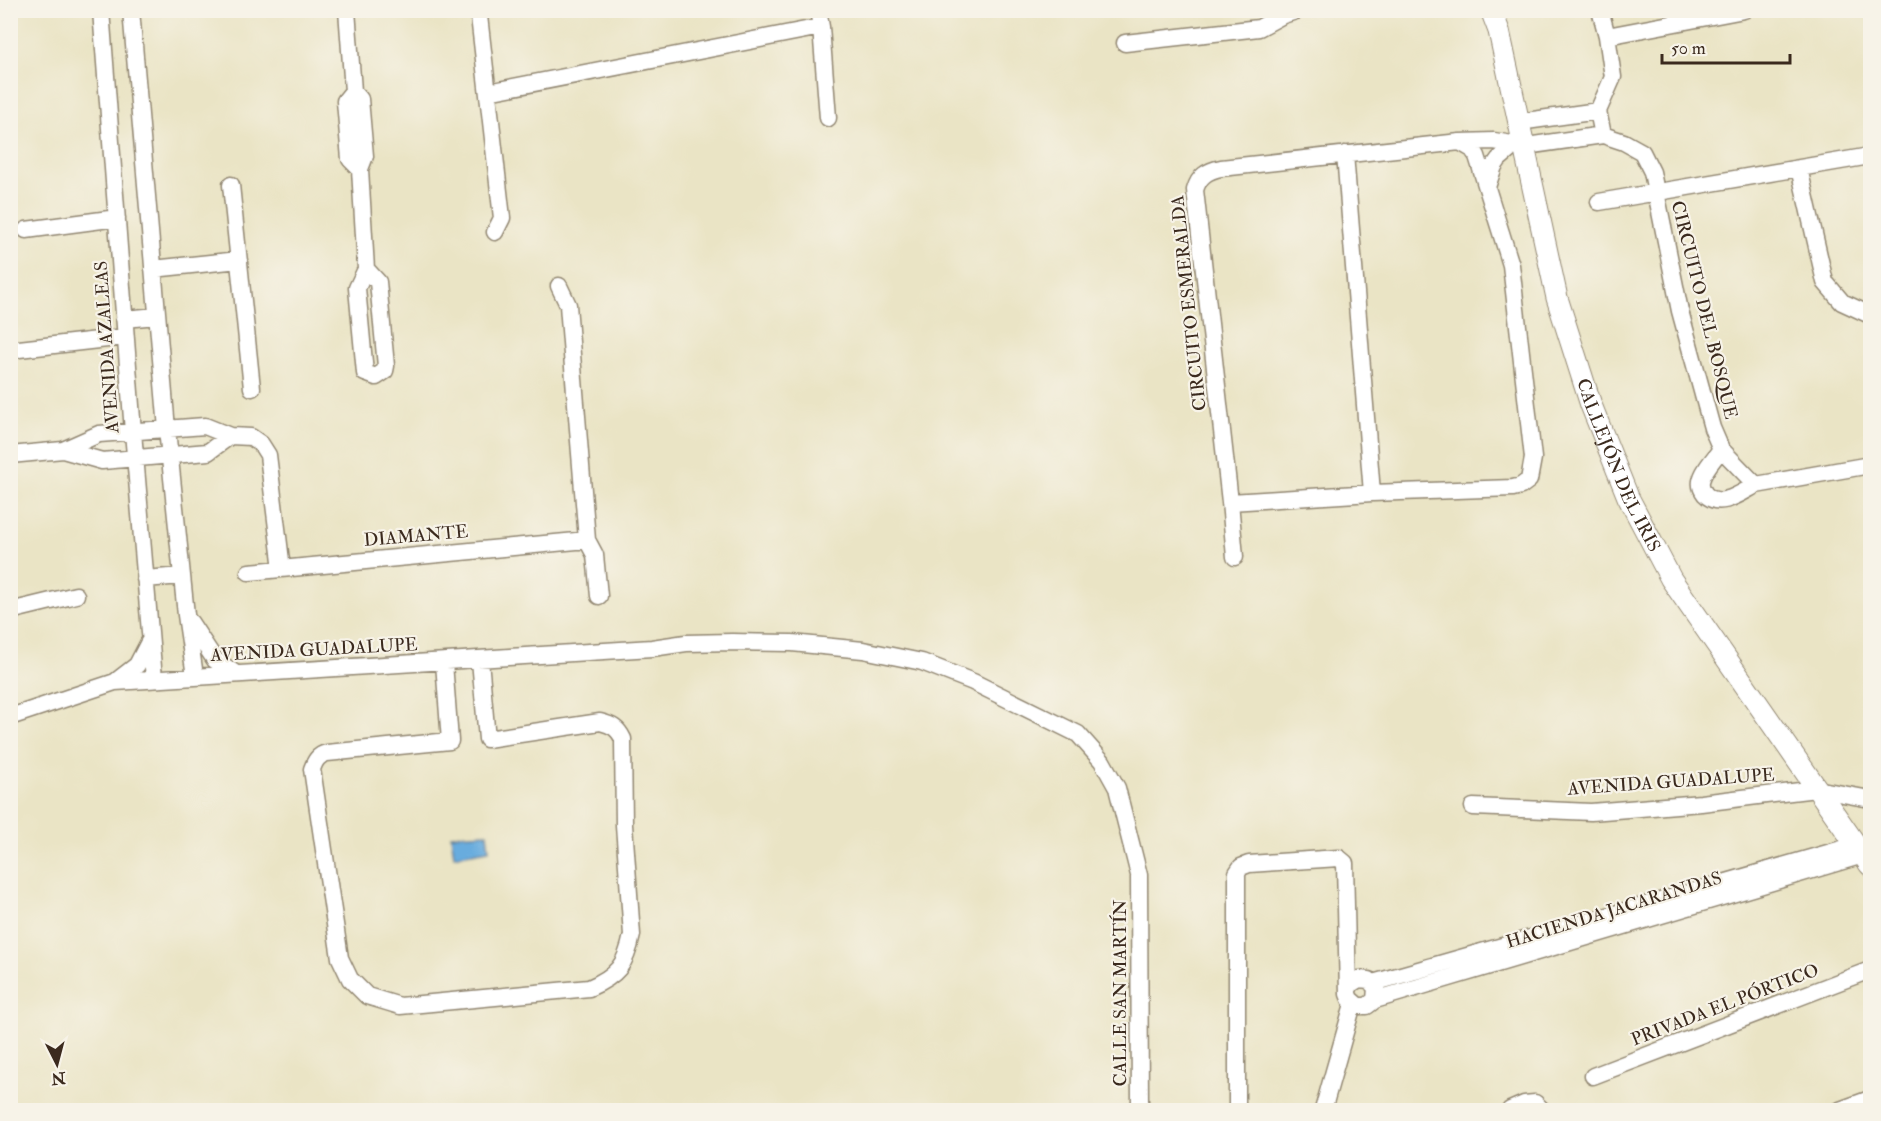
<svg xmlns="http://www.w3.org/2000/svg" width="1881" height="1121" font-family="'IM FELL Double Pica',serif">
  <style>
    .water { fill: #68acde; stroke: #526b7e; stroke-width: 1.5 }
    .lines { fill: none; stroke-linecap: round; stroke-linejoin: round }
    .minor-casing { stroke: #928772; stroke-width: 19 }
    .tertiary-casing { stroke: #928772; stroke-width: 23 }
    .minor { stroke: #fff; stroke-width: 16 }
    .tertiary { stroke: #fff; stroke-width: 21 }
    .labels { text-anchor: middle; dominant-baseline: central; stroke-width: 4.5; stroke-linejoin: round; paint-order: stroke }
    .street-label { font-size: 18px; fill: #3b2a1e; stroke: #f7f3e8 }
  </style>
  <rect width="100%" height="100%" fill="#f7f3e8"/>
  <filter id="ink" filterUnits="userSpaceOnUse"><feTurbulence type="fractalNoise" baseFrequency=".0167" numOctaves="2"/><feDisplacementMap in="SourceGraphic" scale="12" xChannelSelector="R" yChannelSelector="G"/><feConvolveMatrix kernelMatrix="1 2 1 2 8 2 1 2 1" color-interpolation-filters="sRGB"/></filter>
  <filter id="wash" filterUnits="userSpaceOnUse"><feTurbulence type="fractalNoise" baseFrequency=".008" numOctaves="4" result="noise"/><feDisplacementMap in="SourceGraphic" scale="24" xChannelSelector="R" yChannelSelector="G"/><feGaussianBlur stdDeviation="1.35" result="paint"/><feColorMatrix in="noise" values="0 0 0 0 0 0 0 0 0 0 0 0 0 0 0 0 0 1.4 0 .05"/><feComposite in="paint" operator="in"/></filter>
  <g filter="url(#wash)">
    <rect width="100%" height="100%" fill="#eae4c5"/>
    <path class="water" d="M 487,833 L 489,850 L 454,856 L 451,835 Z"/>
  </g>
  <g filter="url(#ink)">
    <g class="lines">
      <g class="minor-casing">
        <path id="minor" d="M 101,10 L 133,432 L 154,679
          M 131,10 L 167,429 L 186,615 L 195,676
          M 347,10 L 353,91 L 360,99 L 365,156 L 360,169 L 366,269 L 357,288 L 365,373 L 376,377 L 385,371 L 386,366 L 378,282 L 366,269
          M 818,10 L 821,27 L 828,118
          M 1600,10 L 1607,36 L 1613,77 L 1598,111 L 1603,135 L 1624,142 L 1642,152 L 1652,172 L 1680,311 L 1712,428 L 1721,449 L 1756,485 L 1870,465
          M 479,16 L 502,218 L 495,232
          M 1607,36 L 1744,10
          M 1125,43 L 1259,28 L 1283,15 L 1299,10
          M 353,91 L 345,101 L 350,159 L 360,169
          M 488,92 L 821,27
          M 1519,122 L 1598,111
          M 1345,154 L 1372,493
          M 1799,168 L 1825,282 L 1842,302 L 1868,314 L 1870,314
          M 231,185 L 252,388
          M 1487,187 L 1494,166 L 1499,159 L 1512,148 L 1603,135
          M 1599,202 L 1870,156
          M 26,230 L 117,218
          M 153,269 L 239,260
          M 559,286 L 568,305 L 587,540 L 595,555 L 599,596
          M 124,319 L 157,316
          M 10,350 L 125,337
          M 1721,449 C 1715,458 1703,470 1701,481 C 1700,486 1702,490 1705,494 C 1720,510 1742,492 1756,485
          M 63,450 L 102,461 L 208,452 L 230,436
          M 10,455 L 63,450 L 99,434 L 205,426 L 230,436 L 251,437 L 261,444 L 268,455 L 282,569
          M 1230,502 L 1372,493 L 1513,488 L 1521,486 L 1529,480 L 1533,458 L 1511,265 L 1477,156 L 1472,149 L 1460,142
          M 1235,557 L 1230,502 L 1195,190 C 1199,176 1207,171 1221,168 L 1460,142 L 1494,141 L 1524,146
          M 249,572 L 587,540
          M 145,579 L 182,576
          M 10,611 L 76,595
          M 190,622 L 215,660 L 236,674
          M 444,663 L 450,741 L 327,753 C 318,755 315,761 312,769 L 340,958 L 350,979 L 367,996 L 400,1006 L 589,988 C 617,976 626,965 632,935 L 624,825 L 623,739 C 618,728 612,725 600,722 L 487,739 L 480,660
          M 115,682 L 137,665 L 149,642
          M 10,717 L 115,682 L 652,648 L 686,643 L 732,642 L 792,643 L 863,650 L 922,662 L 973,682 L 1078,734 L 1102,761 L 1117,788 L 1139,875 L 1140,1110
          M 1473,807 L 1591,812 L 1701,803 L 1816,789 L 1870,799
          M 1373,983 L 1856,845
          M 1375,1000 L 1863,855
          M 1593,1076 L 1870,970
          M 1237,1110 L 1237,873 L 1241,867 L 1249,864 L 1339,858 L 1345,863 L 1348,994 L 1350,999 L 1358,1006 L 1367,1006 L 1375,1000 L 1376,988 L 1369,980 L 1359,979 L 1351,984 L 1349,988
          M 1323,1110 L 1353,1004
          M 1510,1110 L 1524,1104 L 1535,1103 L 1542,1110
          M 1840,1110 L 1870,1099"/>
      </g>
      <g class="tertiary-casing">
        <g id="tertiary">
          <path id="s1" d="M 1491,10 L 1499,31 L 1557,298 L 1591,405 L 1628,497 L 1671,579 L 1870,865"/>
        </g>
      </g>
      <use href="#minor" class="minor"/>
      <use href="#tertiary" class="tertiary"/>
    </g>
  </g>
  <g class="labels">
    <g class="street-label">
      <text transform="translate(1189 303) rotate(-96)">CIRCUITO ESMERALDA</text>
      <text transform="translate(1704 310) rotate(76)">CIRCUITO DEL BOSQUE</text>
      <text transform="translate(107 347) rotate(-94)">AVENIDA AZALEAS</text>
      <text stroke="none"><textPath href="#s1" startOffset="474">CALLEJÓN DEL IRIS</textPath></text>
      <text transform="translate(416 536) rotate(-5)">DIAMANTE</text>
      <text transform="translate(314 650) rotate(-3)">AVENIDA GUADALUPE</text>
      <text transform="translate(1671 782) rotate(-4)">AVENIDA GUADALUPE</text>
      <text transform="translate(1614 910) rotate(-17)">HACIENDA JACARANDAS</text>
      <text transform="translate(1120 993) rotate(-90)">CALLE SAN MARTÍN</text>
      <text transform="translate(1725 1005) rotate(-21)">PRIVADA EL PÓRTICO</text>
    </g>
  </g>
  <rect width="1881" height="1121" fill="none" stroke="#f7f3e8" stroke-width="36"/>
  <g transform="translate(57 1064) rotate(174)" stroke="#f7f3e8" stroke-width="4.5" paint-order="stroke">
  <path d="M0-4.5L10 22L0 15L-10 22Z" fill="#3b2a1e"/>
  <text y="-9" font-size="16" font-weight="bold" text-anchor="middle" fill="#3b2a1e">N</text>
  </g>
  <path d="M1662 54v9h128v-9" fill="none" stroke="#3b2a1e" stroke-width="3"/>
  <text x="1671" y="54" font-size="18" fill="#3b2a1e" stroke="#f7f3e8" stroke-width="4.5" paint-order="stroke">50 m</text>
</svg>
